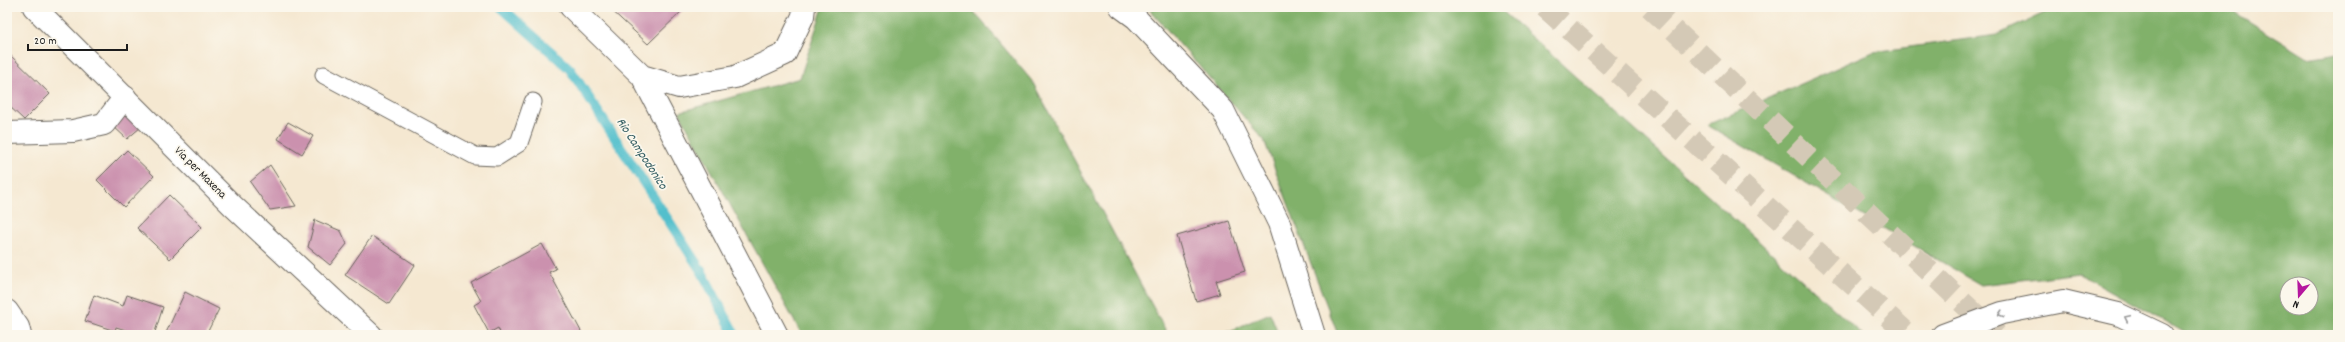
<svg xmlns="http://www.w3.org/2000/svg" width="2345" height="342" font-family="Dekko,sans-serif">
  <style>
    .forest { fill: #81b16b; stroke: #4e6644; fill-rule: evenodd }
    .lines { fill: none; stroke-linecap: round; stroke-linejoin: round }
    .stream { stroke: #52bfcc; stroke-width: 10 }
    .building { fill: #cb91ae }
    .motorway-tunnel { stroke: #d4c9b6; stroke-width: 22; stroke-dasharray: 22 11; stroke-linecap: butt }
    .service-casing { stroke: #68635b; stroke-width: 19 }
    .minor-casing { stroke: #68635b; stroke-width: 24 }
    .tertiary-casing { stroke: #68635b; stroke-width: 24 }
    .motorway-casing { stroke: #68635b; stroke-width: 24 }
    .service { stroke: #fff; stroke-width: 17 }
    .minor { stroke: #fff; stroke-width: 22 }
    .tertiary { stroke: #fff; stroke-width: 22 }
    .motorway { stroke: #fff; stroke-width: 22 }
    .oneway { stroke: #999 }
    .labels { text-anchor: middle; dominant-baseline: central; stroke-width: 3.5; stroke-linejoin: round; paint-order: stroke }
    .street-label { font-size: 12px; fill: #1c1c1c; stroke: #fbf7ec }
    .water-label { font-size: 13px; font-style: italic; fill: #325d62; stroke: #fbf7ec }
  </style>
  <rect width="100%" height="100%" fill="#fbf7ec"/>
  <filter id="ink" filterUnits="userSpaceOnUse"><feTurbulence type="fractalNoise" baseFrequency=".025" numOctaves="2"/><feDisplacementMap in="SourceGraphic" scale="8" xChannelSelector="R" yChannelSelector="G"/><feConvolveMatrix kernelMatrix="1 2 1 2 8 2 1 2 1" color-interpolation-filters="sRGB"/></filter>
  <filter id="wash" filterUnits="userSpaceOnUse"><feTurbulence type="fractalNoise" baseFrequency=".012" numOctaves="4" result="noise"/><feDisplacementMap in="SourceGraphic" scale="16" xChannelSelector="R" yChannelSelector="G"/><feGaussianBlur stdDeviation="0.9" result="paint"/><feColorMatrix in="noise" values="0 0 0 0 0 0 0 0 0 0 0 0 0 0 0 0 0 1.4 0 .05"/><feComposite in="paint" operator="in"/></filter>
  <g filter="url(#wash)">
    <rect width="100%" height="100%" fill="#f5e8d1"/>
    <path class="forest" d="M 823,7 L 970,7 L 1032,81 L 1168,335 L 802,335 L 679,112 L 800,78 Z
      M 1147,7 L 1498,7 L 1863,335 L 1338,335 L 1264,140 Z
      M 2057,7 L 2211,7 L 2234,12 L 2308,58 L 2338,53 L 2338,335 L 2189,335 L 2079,273 L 1981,285 L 1707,125 L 1873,52 L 1997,35 ZM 2287,284 L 2311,284 L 2311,308 L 2287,308 Z
      M 1270,313 L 1279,335 L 1221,335 Z"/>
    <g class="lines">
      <path class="stream" d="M 501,7 L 570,69 L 702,272 L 735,335"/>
    </g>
    <g id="blocks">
      <path class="building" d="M 608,7 L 686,7 L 648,44 Z
        M 7,52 L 50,94 L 24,120 L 7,104 Z
        M 128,114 L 141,127 L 127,139 L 112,125 Z
        M 288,122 L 313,136 L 302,154 L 278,139 Z
        M 127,150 L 154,176 L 124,207 L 97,180 Z
        M 270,165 L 296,206 L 270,210 L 250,182 Z
        M 169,195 L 202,227 L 170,259 L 137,228 Z
        M 315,220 L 341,231 L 347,244 L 330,265 L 308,247 Z
        M 1229,221 L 1245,272 L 1216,281 L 1220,294 L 1196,301 L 1177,236 Z
        M 372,236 L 415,265 L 389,304 L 345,275 Z
        M 542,244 L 556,269 L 549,272 L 583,335 L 501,335 L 498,328 L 489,333 L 474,305 L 481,301 L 471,283 Z
        M 185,292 L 219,309 L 206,335 L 165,335 Z
        M 94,295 L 123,306 L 127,295 L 163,307 L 154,335 L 142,335 L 116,327 L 115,331 L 85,321 Z"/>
    </g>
  </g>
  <g filter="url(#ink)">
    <use href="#blocks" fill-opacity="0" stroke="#68635b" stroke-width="1"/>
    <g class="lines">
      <path class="motorway-tunnel" d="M 1545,7 L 1909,335
        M 1650,7 L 1997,335"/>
      <g class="service-casing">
        <path id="service" d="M 324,75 L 475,156 L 497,157 L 519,143 L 533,102"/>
      </g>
      <g class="minor-casing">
        <path id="minor" d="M 571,7 L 642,76 L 777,335
          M 642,76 L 679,87 L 735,77 L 785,54 L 803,16 L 804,7
          M 7,133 L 73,131 L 104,124 L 125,97
          M 7,311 L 18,327 L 20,335"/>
      </g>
      <g class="tertiary-casing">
        <path id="tertiary" d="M 34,7 L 233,206 L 371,335"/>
      </g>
      <g class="motorway-casing">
        <path id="motorway" d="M 1121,7 L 1136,18 L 1223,110 L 1279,223 L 1314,335
          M 1943,335 L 2002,313 L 2063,301 L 2118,314 L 2162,335"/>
      </g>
      <use href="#service" class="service"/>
      <use href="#minor" class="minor"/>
      <use href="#tertiary" class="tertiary"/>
      <use href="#motorway" class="motorway"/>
    </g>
    <defs><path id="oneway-chevron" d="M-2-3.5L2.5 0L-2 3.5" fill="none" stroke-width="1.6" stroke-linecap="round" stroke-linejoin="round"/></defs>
    <g class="oneway">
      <use href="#oneway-chevron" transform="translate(2001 314) rotate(163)"/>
      <use href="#oneway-chevron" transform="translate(2127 318) rotate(-155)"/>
    </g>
  </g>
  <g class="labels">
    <g class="street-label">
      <text transform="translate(200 173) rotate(45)">Via per Maxena</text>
    </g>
    <g class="water-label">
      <text transform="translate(641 154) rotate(57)">Rio Campodonico</text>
    </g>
  </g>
  <rect width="2345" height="342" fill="none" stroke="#fbf7ec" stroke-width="24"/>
  <g transform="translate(2299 296) rotate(199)"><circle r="19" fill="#fbf7ec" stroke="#a29f99"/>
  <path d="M0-3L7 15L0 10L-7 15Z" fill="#b5179e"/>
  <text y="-6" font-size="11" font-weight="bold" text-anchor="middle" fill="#1c1c1c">N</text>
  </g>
  <path d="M28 44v6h99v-6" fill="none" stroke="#1c1c1c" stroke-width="2"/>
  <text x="34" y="44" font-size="12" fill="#1c1c1c" stroke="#fbf7ec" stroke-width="3" paint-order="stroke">20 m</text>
</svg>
